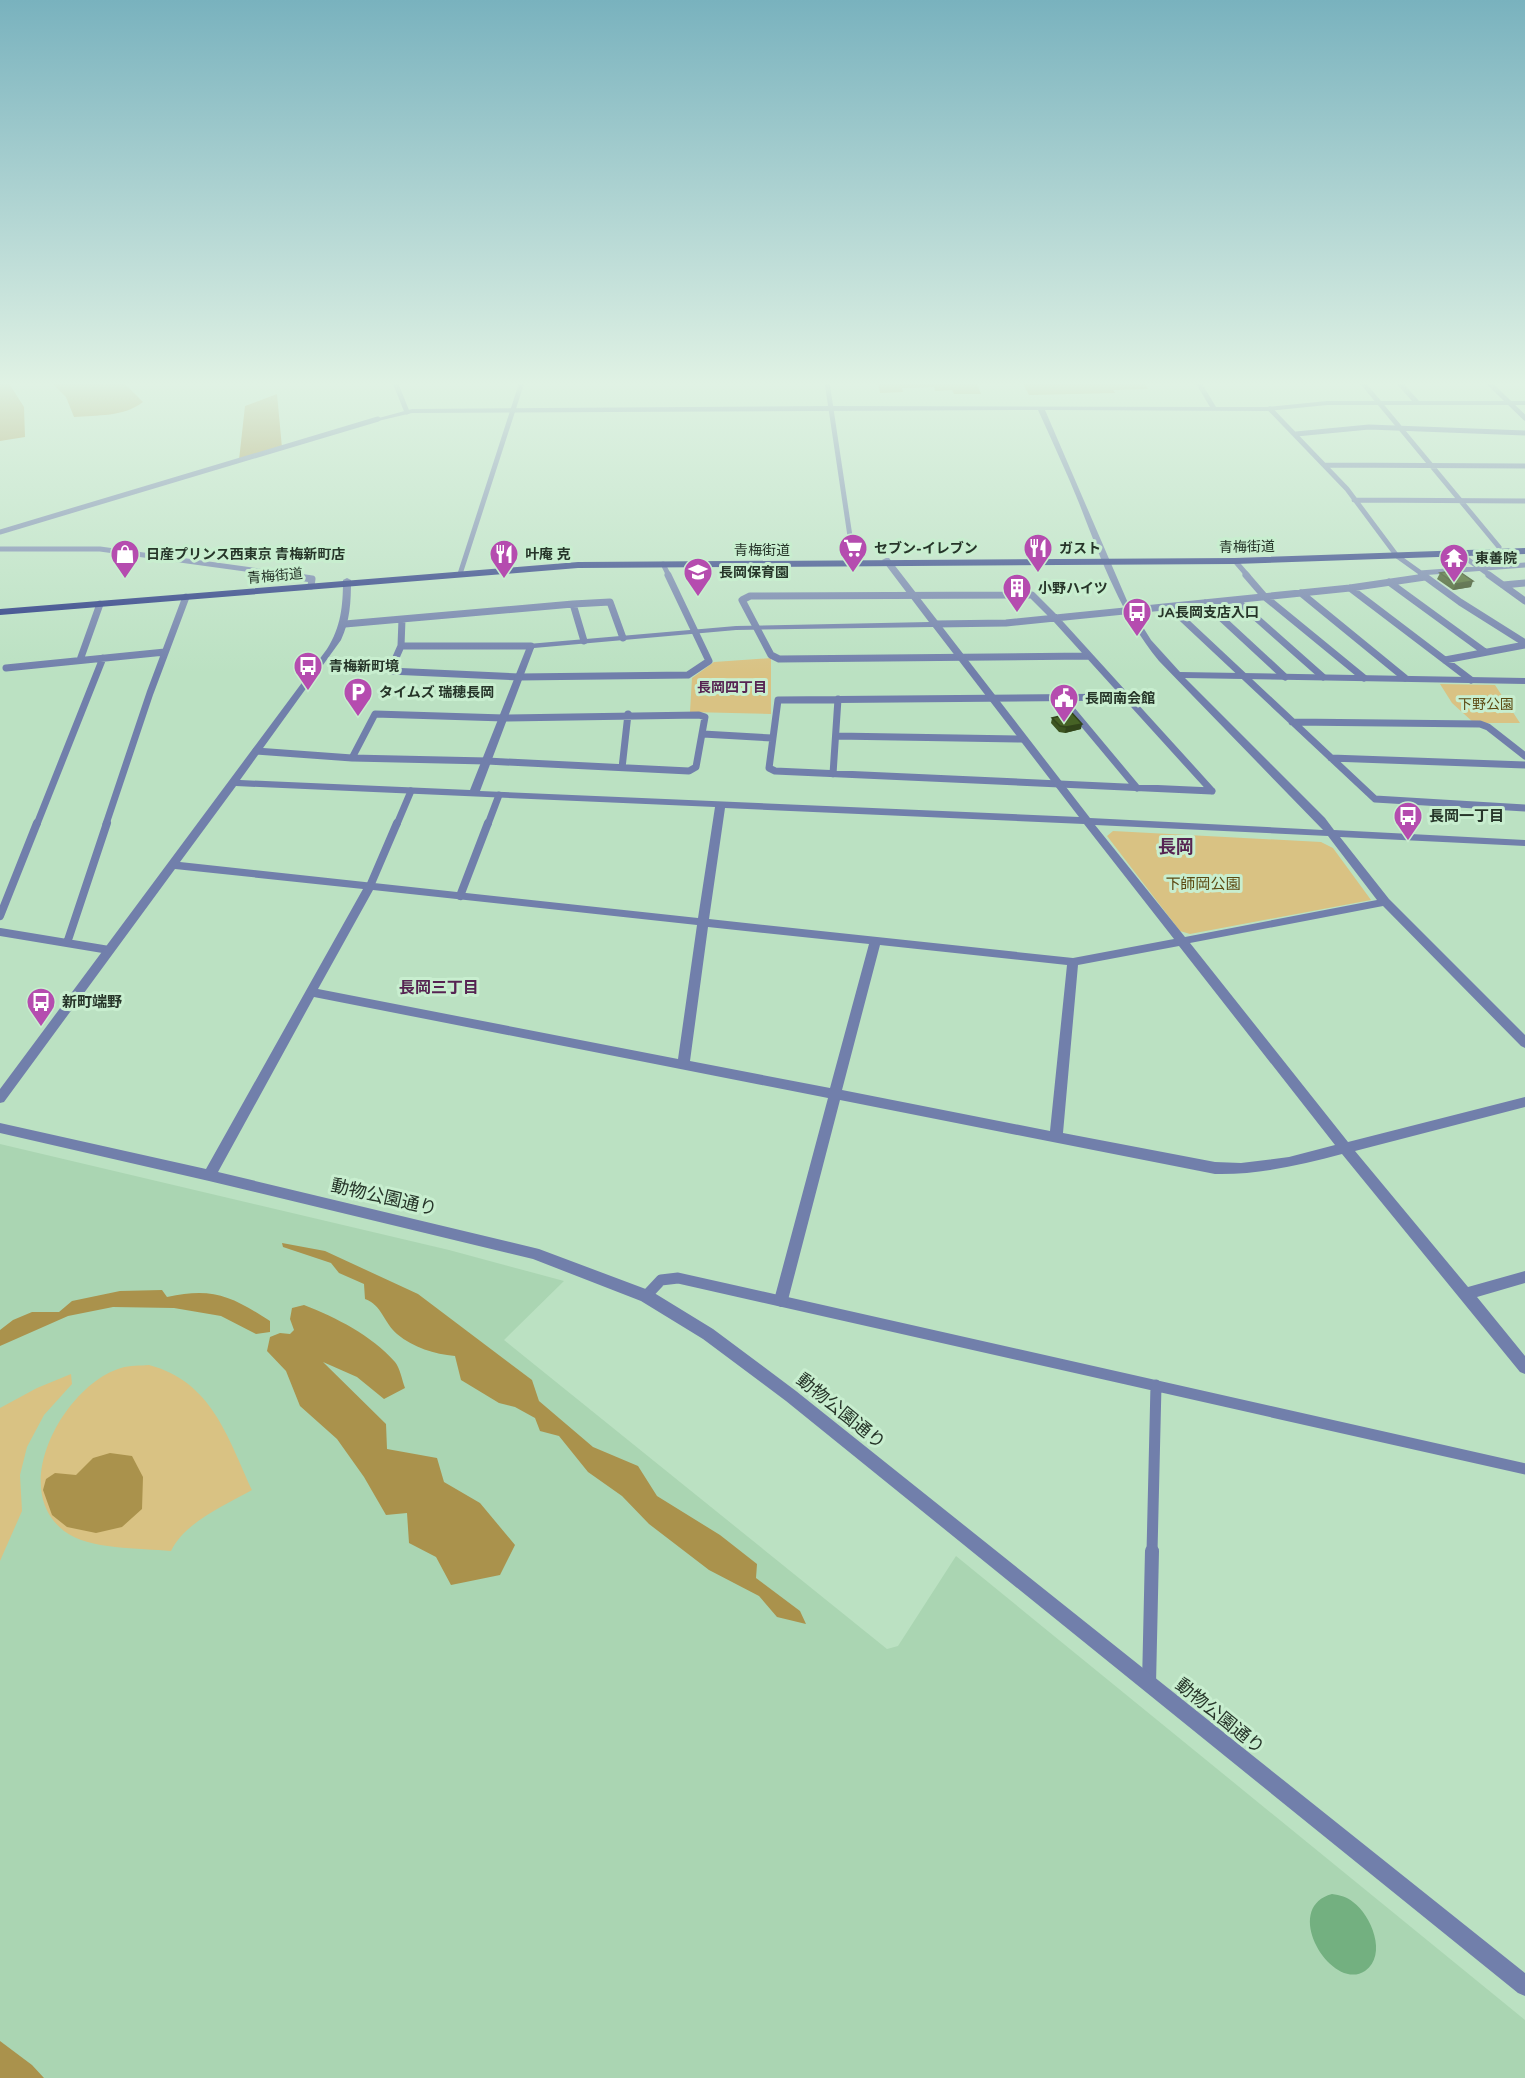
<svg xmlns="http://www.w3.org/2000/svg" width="1525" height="2078" font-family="'Varela Round','Noto Sans JP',sans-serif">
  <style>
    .built { fill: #aad5b2 }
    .green { fill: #d9c283 }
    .forest { fill: #aa924c }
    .water { fill: #73b080 }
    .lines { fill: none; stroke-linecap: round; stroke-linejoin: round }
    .minor-far4 { stroke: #717fab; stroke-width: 5 }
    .minor-far3 { stroke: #717fab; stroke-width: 7 }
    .minor-far2 { stroke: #717fab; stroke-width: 8 }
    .minor-far1 { stroke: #717fab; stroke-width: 11 }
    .minor { stroke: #717fab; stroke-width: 14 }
    .tertiary { fill: #717fab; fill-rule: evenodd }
    .primary { fill: #253481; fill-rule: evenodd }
    .wall { fill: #3c5420 }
    .shaded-wall { fill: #31451a }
    .building { fill: #466225; stroke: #31451a; stroke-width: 1.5 }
    .labels { text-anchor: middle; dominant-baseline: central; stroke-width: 6; stroke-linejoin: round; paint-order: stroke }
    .far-street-label { font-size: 14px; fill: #263529; stroke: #c8eecf }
    .far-poi-label { font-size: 14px; font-weight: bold; fill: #263529; stroke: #c8eecf; text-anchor: start }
    .far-neighbourhood-label { font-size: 14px; font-weight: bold; fill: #562352; stroke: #c8eecf }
    .far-park-label { font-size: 14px; fill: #5c4a13; stroke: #c8eecf }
    .poi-label { font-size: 15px; font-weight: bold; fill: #263529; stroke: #c8eecf; text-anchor: start }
    .park-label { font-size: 15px; fill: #5c4a13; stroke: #c8eecf }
    .neighbourhood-label { font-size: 16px; font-weight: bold; fill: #562352; stroke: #c8eecf }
    .quarter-label { font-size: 18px; font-weight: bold; fill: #562352; stroke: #c8eecf }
    .near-street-label { font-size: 18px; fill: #263529; stroke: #c8eecf }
  </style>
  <rect width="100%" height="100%" fill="#bbe1c2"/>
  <path class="built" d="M 0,1144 L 449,1250 L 564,1281 L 504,1340 L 887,1649 L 898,1646 L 956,1556 L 1525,2020 L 1525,2078 L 0,2078 Z"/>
  <path class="green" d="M 771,658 L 771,714 L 690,712 L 692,678 L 714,662 Z
    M 1440,684 L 1495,685 L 1520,723 L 1474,723 L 1452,703 Z
    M 1113,831 L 1321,842 L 1333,848 L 1371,900 L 1190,934 L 1180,931 L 1107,836 Z
    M 149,1365 C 212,1382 227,1436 252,1490 C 224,1506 186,1521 171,1551 C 140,1548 89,1550 64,1531 C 7,1487 66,1384 121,1368 C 130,1365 140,1366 149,1365 Z
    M 71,1374 L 72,1384 L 44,1415 L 27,1447 L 20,1475 L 22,1511 L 0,1561 L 0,1408 L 37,1388 Z"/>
  <path class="forest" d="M 0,382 L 8,382 L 24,407 L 25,437 L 0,441 Z
    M 51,382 L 100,382 L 105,385 L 123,382 L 143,402 C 124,417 97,415 74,417 L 66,397 Z
    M 848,382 L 976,382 L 981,394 L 954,394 L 952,390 L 935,391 L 934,387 L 902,388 L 903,392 L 880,393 L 878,383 Z
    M 1144,382 L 1148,389 L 1113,390 L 1115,393 L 1029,395 L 1023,384 Z
    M 277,394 L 282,448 L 239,460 L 245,406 Z
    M 282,1243 L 325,1251 L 418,1294 L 532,1380 L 539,1401 L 593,1447 L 638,1466 L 657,1496 L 720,1535 L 757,1564 L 756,1578 L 800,1611 L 806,1624 L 777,1617 L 759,1596 L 709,1570 L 649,1524 L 622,1496 L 588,1472 L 559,1436 L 540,1431 L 535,1418 L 515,1407 L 499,1403 L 461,1380 L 455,1356 C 434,1354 414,1348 397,1334 C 384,1323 382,1305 365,1299 L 364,1284 L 339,1273 L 331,1263 L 283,1247 Z
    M 162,1290 L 167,1297 C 213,1287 231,1296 270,1321 L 270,1332 L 256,1334 L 221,1316 L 174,1308 L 113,1307 L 68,1316 L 0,1346 L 0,1330 L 13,1320 L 32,1312 L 59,1312 L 72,1301 L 120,1291 Z
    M 304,1305 C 337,1318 371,1335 395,1362 C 400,1368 402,1380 405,1388 L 384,1399 L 357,1377 L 323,1362 L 386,1424 L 387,1449 L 437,1458 L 444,1482 L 480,1503 L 515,1545 L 500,1575 L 451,1585 L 436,1557 L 409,1543 L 407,1513 L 386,1515 L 364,1477 L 337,1439 L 300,1406 L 286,1371 L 267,1351 L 270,1337 L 280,1333 L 290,1334 L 294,1330 L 290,1319 L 292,1308 Z
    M 110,1453 L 132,1456 L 143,1477 L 142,1509 L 122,1527 L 96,1533 L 67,1527 L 52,1515 L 43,1490 L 46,1479 L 55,1473 L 76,1475 L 93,1458 Z
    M 0,2041 L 32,2065 L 44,2078 L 0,2078 Z"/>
  <path class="water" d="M 1332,1894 C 1340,1895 1347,1897 1353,1902 C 1371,1915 1388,1955 1365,1971 C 1332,1993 1280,1908 1332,1894 Z"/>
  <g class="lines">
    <path class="minor-far4" d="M 395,382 L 407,412
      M 827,382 L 854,563
      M 1362,382 L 1499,547
      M 1488,382 L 1525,418
      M 1270,409 L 1347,489 L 1397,556 L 1425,576
      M 1296,434 L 1369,427 L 1525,433
      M 1324,465 L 1525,466
      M 1354,500 L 1525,501
      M 0,532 L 378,419
      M 0,549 L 100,549 L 296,576
      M 1460,554 L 1491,576
      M 1235,561 L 1248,576
      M 663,564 L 669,576
      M 1420,573 L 1525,565
      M 460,574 L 522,382"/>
    <path class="minor-far3" d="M 285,575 L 312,579 L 311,586
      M 1246,575 L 1265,597 L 1364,678
      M 1423,575 L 1460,602 L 1525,643
      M 1489,575 L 1525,601
      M 1389,582 L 1485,652
      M 1503,585 L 1525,583
      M 1350,588 L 1471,680
      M 1301,593 L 1405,678
      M 1236,600 L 1323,677
      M 1205,603 L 1285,677
      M 573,604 L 610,602 L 623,638
      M 1170,607 L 1375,799 L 1525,808
      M 402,619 L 401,646 L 390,671 L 519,677 L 688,675 L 709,661 L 668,575
      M 345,624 L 573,604 L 584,641
      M 935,624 L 1006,623 L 1350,588 L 1425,577
      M 401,646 L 531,646
      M 1089,656 L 779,659 L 771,655 L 742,600 L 750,596 L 1032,595 L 1055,618 L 1212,791
      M 80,660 L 100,604
      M 1445,660 L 1525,645
      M 6,668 L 165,652
      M 1061,697 L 1137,788
      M 1126,697 L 778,700 L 769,768 L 775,771 L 1212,791
      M 375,714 L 504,718 L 699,715 L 705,717 L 696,767 L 689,771 L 487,761 L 352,758 Z
      M 1292,722 L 1480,724 L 1488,727 L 1525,756
      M 703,734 L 772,738
      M 836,736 L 1023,739
      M 256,751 L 352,758
      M 1331,758 L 1525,765
      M 622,768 L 628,714
      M 833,774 L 838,699
      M 37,824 L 103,658
      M 106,824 L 150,693 L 186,597
      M 397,824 L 411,791
      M 488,824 L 499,795"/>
    <path class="minor-far2" d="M 370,886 L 397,823
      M 460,896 L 488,823
      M 0,916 L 37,823
      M 0,932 L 109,950
      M 67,943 L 107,823"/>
    <path class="minor-far1" d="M 646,1296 L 661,1280 L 678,1278 L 1525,1469
      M 1152,1552 L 1156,1385"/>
    <path class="minor" d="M 1149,1684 L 1152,1551"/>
    <path class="tertiary" d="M 1195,382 L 1201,382 L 1216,407 L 1267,407 L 1327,401 L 1412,401 L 1395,382 L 1402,382 L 1419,401 L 1525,401 L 1525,405 L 1327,405 L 1267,411 L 1045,410 L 1128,603 L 1151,640 L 1180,672 L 1525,678 L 1525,684 L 1185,678 L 1325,818 L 1334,830 L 1525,840 L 1525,846 L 1340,837 L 1389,899 L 1525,1035 L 1525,1048 L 1521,1046 L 1383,906 L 1190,943 L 1348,1142 L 1525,1097 L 1525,1107 L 1355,1151 L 1468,1287 L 1525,1271 L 1525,1283 L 1477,1297 L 1525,1356 L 1525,1374 L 1520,1372 L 1342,1154 C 1300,1165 1259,1175 1215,1174 L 840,1100 L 788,1300 L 786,1305 L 781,1307 L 776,1305 L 774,1300 L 828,1098 L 314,997 L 218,1172 L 539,1249 L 651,1291 L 713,1329 L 796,1391 L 1525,1973 L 1525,1996 L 1518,1993 L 786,1401 L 703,1339 L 641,1301 L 533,1259 L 209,1181 L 0,1133 L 0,1123 L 206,1169 L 363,889 L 175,869 L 4,1102 L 0,1103 L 0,1089 L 327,649 C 341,627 343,606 343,580 L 347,578 L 351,580 C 351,602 350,621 341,640 L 240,780 L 470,790 L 528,644 L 736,626 L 929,622 L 882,560 L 886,558 L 889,558 L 1090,818 L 1323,830 L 1159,661 C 1120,613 1101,559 1079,503 C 1066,471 1052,441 1038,410 L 412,413 L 378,421 L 375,419 L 412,409 L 831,406 L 1210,407 ZM 933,627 L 1079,817 L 480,791 L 534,648 L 736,630 ZM 236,786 L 715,807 L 698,918 L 180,862 ZM 725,808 L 1084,824 L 1174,939 L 1073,958 L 709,919 ZM 1095,825 L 1328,836 L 1377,900 L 1185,937 ZM 373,890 L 697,925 L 678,1059 L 318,989 ZM 708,927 L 869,944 L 830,1088 L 690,1061 ZM 880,945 L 1067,965 L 1050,1131 L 842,1090 ZM 1179,946 L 1335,1145 L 1289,1157 L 1241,1163 L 1215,1162 L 1063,1133 L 1078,965 Z"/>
    <path class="primary" d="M 1525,548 L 1525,554 L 1235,564 L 578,568 L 0,615 L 0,609 L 578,562 L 1235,558 Z"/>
  </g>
  <path class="wall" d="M 1440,573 L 1471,587 L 1453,590 L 1437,579 Z
    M 1052,718 L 1081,729 L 1065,733 L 1059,732 L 1051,723 Z"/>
  <path class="shaded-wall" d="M 1473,581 L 1471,587 L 1453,590 L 1456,584 Z
    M 1082,724 L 1081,729 L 1065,733 L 1066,727 Z"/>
  <path class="building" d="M 1457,570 L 1473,581 L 1456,584 L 1440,573 Z
    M 1072,713 L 1082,724 L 1066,727 L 1060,726 L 1052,718 Z"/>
  <linearGradient id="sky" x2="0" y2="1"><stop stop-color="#79b2be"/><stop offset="0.57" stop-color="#e0f2e4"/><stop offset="1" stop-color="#e0f2e4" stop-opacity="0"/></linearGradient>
  <rect width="1525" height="673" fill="url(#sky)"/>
  <defs>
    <g id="supermarket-pin" transform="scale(1.5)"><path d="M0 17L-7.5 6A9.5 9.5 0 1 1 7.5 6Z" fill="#b54caf" stroke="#c8eecf"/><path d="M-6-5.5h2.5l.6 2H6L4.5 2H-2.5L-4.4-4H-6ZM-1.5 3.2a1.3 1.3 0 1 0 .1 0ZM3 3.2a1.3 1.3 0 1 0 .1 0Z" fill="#fff"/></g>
    <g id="restaurant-pin" transform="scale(1.5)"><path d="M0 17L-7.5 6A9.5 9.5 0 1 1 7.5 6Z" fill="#b54caf" stroke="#c8eecf"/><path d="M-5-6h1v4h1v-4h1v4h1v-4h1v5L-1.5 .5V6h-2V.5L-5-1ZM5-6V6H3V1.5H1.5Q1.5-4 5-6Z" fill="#fff"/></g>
    <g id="shop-pin" transform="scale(1.5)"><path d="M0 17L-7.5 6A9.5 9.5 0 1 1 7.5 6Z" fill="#b54caf" stroke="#c8eecf"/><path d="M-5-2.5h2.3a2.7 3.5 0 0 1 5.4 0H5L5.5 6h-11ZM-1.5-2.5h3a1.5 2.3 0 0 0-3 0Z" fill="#fff"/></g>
    <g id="temple-pin" transform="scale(1.5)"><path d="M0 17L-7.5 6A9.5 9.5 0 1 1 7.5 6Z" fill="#b54caf" stroke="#c8eecf"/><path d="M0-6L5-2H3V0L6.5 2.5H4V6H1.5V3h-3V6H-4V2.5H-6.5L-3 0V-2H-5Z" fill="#fff"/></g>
    <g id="school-pin" transform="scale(1.5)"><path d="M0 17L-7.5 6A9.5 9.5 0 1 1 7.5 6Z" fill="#b54caf" stroke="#c8eecf"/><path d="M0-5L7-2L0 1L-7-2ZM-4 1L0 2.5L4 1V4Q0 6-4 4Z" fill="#fff"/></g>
    <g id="building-pin" transform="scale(1.5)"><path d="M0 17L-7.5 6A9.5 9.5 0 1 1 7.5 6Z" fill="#b54caf" stroke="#c8eecf"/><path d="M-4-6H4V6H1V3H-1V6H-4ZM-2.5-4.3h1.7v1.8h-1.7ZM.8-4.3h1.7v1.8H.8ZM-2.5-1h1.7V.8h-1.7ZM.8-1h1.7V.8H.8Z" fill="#fff"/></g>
    <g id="bus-pin" transform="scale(1.5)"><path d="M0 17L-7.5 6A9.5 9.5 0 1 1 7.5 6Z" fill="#b54caf" stroke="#c8eecf"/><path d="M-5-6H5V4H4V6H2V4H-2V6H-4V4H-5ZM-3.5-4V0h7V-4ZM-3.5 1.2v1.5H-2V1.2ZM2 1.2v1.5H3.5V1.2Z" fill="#fff"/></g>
    <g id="parking-pin" transform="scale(1.5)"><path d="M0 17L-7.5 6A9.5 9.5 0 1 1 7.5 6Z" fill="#b54caf" stroke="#c8eecf"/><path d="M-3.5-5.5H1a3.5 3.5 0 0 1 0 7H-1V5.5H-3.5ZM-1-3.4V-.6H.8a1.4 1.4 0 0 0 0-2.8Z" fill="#fff"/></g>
    <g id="civic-pin" transform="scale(1.5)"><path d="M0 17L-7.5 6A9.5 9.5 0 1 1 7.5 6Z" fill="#b54caf" stroke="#c8eecf"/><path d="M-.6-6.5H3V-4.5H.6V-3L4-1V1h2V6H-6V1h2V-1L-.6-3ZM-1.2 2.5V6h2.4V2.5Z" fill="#fff"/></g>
  </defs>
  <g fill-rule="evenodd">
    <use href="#supermarket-pin" x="853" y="548"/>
    <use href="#restaurant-pin" x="1038" y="548"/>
    <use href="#shop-pin" x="125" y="554"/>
    <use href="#restaurant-pin" x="504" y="554"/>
    <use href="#temple-pin" x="1454" y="558"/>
    <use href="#school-pin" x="698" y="572"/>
    <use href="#building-pin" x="1017" y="588"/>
    <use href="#bus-pin" x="1137" y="612"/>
    <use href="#bus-pin" x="308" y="666"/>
    <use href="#parking-pin" x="358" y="692"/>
    <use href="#civic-pin" x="1064" y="698"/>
    <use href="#bus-pin" x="1408" y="816"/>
    <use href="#bus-pin" x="41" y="1002"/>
  </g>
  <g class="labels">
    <g class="far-street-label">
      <text transform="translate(1247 547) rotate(-1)">青梅街道</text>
      <text x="762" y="550">青梅街道</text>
      <text transform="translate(275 576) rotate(-5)">青梅街道</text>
    </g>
    <g class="far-poi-label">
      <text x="874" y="548">セブン-イレブン</text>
      <text x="1059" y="548">ガスト</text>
      <text x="146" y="554">日産プリンス西東京 青梅新町店</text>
      <text x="525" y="554">叶庵 克</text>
      <text x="1475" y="558">東善院</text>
      <text x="719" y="572">長岡保育園</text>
      <text x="1038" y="588">小野ハイツ</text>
      <text x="1158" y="612">JA長岡支店入口</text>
      <text x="329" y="666">青梅新町境</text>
      <text x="379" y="692">タイムズ 瑞穂長岡</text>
      <text x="1085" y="698">長岡南会館</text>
    </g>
    <g class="far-neighbourhood-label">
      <text x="732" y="687">長岡四丁目</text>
    </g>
    <g class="far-park-label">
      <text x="1486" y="704">下野公園</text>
    </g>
    <g class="poi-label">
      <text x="1429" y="816">長岡一丁目</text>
      <text x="62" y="1002">新町端野</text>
    </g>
    <g class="park-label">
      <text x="1203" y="884">下師岡公園</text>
    </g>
    <g class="neighbourhood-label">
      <text x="439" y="988">長岡三丁目</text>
    </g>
    <g class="quarter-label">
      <text x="1176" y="847">長岡</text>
    </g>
    <g class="near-street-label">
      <text transform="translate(384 1197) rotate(13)">動物公園通り</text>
      <text transform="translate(841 1411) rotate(39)">動物公園通り</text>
      <text transform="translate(1220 1716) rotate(39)">動物公園通り</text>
    </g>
  </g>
</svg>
